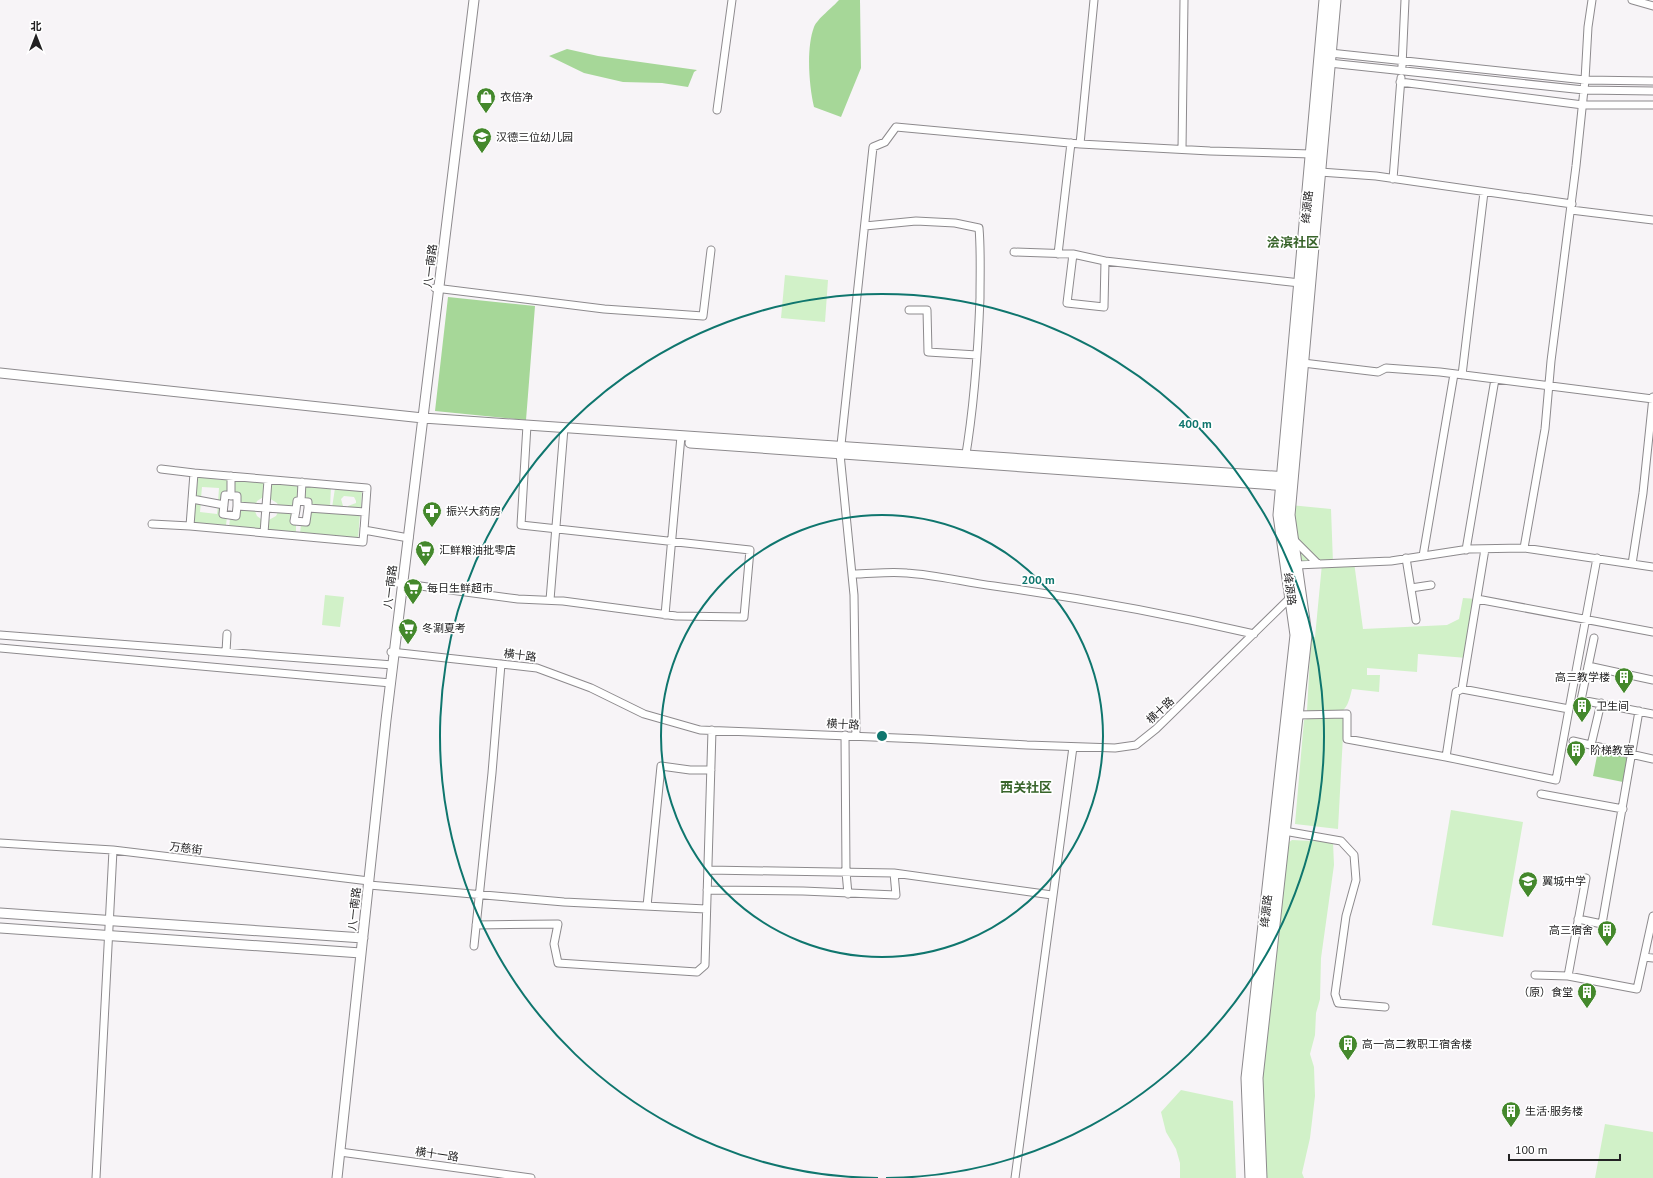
<svg xmlns="http://www.w3.org/2000/svg" width="1653" height="1178" font-family="'PT Sans','Noto Sans SC',sans-serif">
  <style>
    .green { fill: #d1f1c8 }
    .forest { fill: #a6d798 }
    .lines { fill: none; stroke-linecap: round; stroke-linejoin: round }
    .minor-casing { stroke: #8d8a8d; stroke-width: 9 }
    .major-casing { stroke: #8d8a8d; stroke-width: 11 }
    .highway-casing { stroke: #8d8a8d; stroke-width: 13 }
    .minor { stroke: #fff; stroke-width: 7 }
    .major { stroke: #fff; stroke-width: 9 }
    .highway { stroke: #fff; stroke-width: 11 }
    .ring { fill: none; stroke: #0f766e; stroke-width: 2 }
    .labels { text-anchor: middle; dominant-baseline: central; stroke-width: 3.5; stroke-linejoin: round; paint-order: stroke }
    .poi-label { font-size: 11px; fill: #232223; stroke: #fff; text-anchor: start }
    .street-label { font-size: 11px; fill: #232223; stroke: #fff }
    .quarter-label { font-size: 13px; font-weight: bold; fill: #38642a; stroke: #fff }
    .centre { fill: #0f766e; stroke: #fff; stroke-width: 2 }
    .ring-label { font-size: 12px; text-anchor: middle; font-weight: bold; fill: #0f766e; stroke: #fff; stroke-width: 3.5; stroke-linejoin: round; paint-order: stroke }
  </style>
  <rect width="100%" height="100%" fill="#f7f4f7"/>
  <path class="green" d="M 785,275 L 828,280 L 825,322 L 781,318 Z
    M 198,476 L 221,480 L 223,477 L 230,478 L 230,494 L 223,504 L 218,503 L 219,488 L 202,487 L 201,498 L 196,497 Z
    M 233,478 L 266,481 L 265,496 L 257,501 L 255,506 L 239,505 L 233,494 Z
    M 269,481 L 301,484 L 300,499 L 295,508 L 279,508 L 277,503 L 269,498 Z
    M 305,485 L 331,487 L 330,508 L 310,506 L 303,500 Z
    M 335,488 L 362,489 L 361,511 L 348,510 L 348,506 L 356,503 L 356,501 L 354,497 L 344,496 L 341,499 L 343,506 L 346,506 L 346,510 L 332,508 Z
    M 195,501 L 201,502 L 200,512 L 217,514 L 218,506 L 223,506 L 227,517 L 226,525 L 194,523 Z
    M 1290,505 L 1331,509 L 1333,563 L 1354,562 L 1363,629 L 1447,625 L 1459,619 L 1463,598 L 1477,599 L 1467,658 L 1418,654 L 1417,672 L 1367,668 L 1367,675 L 1380,675 L 1379,692 L 1352,689 C 1350,697 1348,707 1342,711 L 1307,711 L 1311,638 L 1315,637 L 1322,564 L 1296,565 Z
    M 238,508 L 254,509 L 257,516 L 261,519 L 262,530 L 229,528 L 230,518 Z
    M 310,511 L 360,514 L 358,539 L 300,534 L 301,524 Z
    M 278,512 L 293,512 L 296,524 L 296,533 L 266,530 L 267,521 L 276,516 Z
    M 325,595 L 344,597 L 340,627 L 322,625 Z
    M 1315,717 L 1344,717 L 1338,829 L 1295,824 L 1304,720 Z
    M 1451,810 L 1523,822 L 1503,937 L 1432,925 Z
    M 1292,840 L 1333,842 L 1334,865 L 1321,958 L 1320,999 L 1316,1013 L 1315,1035 L 1310,1054 L 1314,1067 L 1315,1096 L 1310,1138 L 1302,1173 L 1304,1178 L 1264,1178 L 1260,1076 L 1288,843 Z
    M 1181,1090 L 1233,1101 L 1236,1178 L 1180,1178 L 1180,1163 L 1176,1149 L 1166,1132 L 1161,1112 Z
    M 1605,1124 L 1653,1132 L 1653,1178 L 1595,1178 Z"/>
  <path class="forest" d="M 839,0 L 860,0 L 861,68 L 841,117 L 814,107 C 809,86 806,48 814,27 C 817,19 833,7 839,0 Z
    M 567,49 L 598,56 L 697,70 L 694,72 L 688,87 L 662,83 L 623,82 L 584,73 L 549,56 Z
    M 448,297 L 535,306 L 526,420 L 435,411 Z
    M 1598,751 L 1628,758 L 1623,782 L 1593,776 Z"/>
  <g class="lines">
    <g class="minor-casing">
      <path id="minor" d="M 1632,0 L 1653,6
        M 1330,53 L 1585,80 L 1653,81
        M 1329,63 L 1584,90 L 1653,91
        M 1402,66 L 1405,0
        M 1400,82 L 1583,105 L 1653,105
        M 717,110 L 732,0
        M 1080,144 L 1094,0
        M 1182,149 L 1184,0
        M 1320,172 L 1376,176 L 1572,204
        M 1393,179 L 1401,78
        M 1571,210 L 1653,220
        M 865,226 L 916,221 L 955,223 L 979,228 C 981,251 980,274 980,298 C 978,352 974,407 965,460
        M 1014,252 L 1073,254 L 1067,303 L 1104,307 L 1105,261 L 1300,283
        M 1058,254 L 1071,143
        M 1073,254 L 1105,261
        M 435,288 L 604,309
        M 604,309 L 703,316 L 711,250
        M 909,310 L 927,310 L 928,352 L 977,355
        M 1303,363 L 1378,372 L 1386,368 L 1440,372 L 1653,399
        M 1462,375 L 1484,192
        M 161,469 L 194,473
        M 231,496 L 231,476
        M 192,499 L 224,505
        M 301,501 L 302,482
        M 237,506 L 236,516 L 223,514 L 225,495 L 237,496 L 237,506 L 296,510 L 297,501 L 308,502 L 308,508 L 365,512
        M 296,510 L 294,521 L 306,522 L 308,508
        M 152,524 L 190,526
        M 364,528 L 363,542 L 190,526 L 194,473 L 367,488 L 364,530 L 403,537 L 409,538
        M 264,533 L 268,480
        M 1293,539 L 1318,564
        M 1524,548 L 1545,429 L 1551,361 L 1576,166 L 1585,80 L 1588,27 L 1592,0
        M 1466,550 L 1495,379
        M 1423,556 L 1454,374
        M 1406,558 L 1416,620
        M 1632,564 L 1643,493 L 1653,397
        M 1296,565 L 1391,561 L 1469,549 L 1524,548 L 1653,567
        M 852,574 C 870,574 889,571 907,573 C 936,575 964,582 994,586 C 1081,598 1168,614 1254,634
        M 398,583 L 518,599 L 563,601 L 676,616 L 744,617 L 750,550 L 521,525 L 527,425
        M 1411,588 L 1431,585
        M 1477,599 L 1653,632
        M 550,600 L 564,428
        M 665,615 L 681,436
        M 0,635 L 393,665
        M 1594,638 L 1581,700 L 1653,714
        M 0,648 L 391,683
        M 226,652 L 227,634
        M 391,652 L 537,668 L 591,688 L 644,714 L 700,730 L 922,739 L 1027,745 L 1115,748 L 1136,745 L 1156,729 L 1291,597
        M 1588,666 L 1653,680
        M 1462,689 L 1485,549
        M 1297,715 L 1347,714 L 1347,739 L 1446,757 L 1456,692 L 1462,689 L 1569,709 L 1597,558
        M 845,735 L 846,872 L 848,894
        M 856,736 L 854,595 L 840,454 L 873,147 L 885,142 L 896,127 L 1080,144 L 1210,151 L 1311,154
        M 1573,741 L 1653,759
        M 1591,745 L 1601,703
        M 1446,757 L 1556,780 L 1569,709
        M 1541,794 L 1623,809
        M 1284,831 L 1341,841 L 1354,855 L 1356,880 L 1346,916 L 1335,994 L 1338,1003 L 1385,1007
        M 0,843 L 113,850 L 369,881
        M 708,870 L 894,873
        M 369,885 L 564,902 L 706,909
        M 707,890 L 803,891 L 896,895 L 894,873 L 1052,895
        M 647,906 L 661,766 L 690,770 L 711,770
        M 1578,919 L 1602,924 L 1639,711
        M 476,925 L 558,924 L 554,944 L 558,963 L 697,972 L 705,965 L 712,730
        M 474,946 L 492,773 L 501,664
        M 1644,957 L 1653,958
        M 1535,975 L 1568,976 L 1637,989 L 1653,916
        M 1568,976 L 1586,878
        M 340,1152 L 531,1178
        M 96,1178 L 113,850
        M 1015,1178 L 1073,747"/>
    </g>
    <g class="major-casing">
      <path id="major" d="M 0,373 L 423,418 L 1288,477
        M 690,443 L 1288,486
        M 0,913 L 363,938
        M 0,928 L 361,953
        M 337,1178 L 386,720 L 474,0"/>
    </g>
    <g class="highway-casing">
      <path id="highway" d="M 1251,1178 L 1247,1078 L 1296,635 L 1279,515 L 1325,0
        M 1261,1178 L 1257,1078 L 1306,635 L 1289,515 L 1335,0"/>
    </g>
    <use href="#minor" class="minor"/>
    <use href="#major" class="major"/>
    <use href="#highway" class="highway"/>
  </g>
  <g class="ring">
    <circle cx="882" cy="736" r="221"/>
    <path d="M878 1178A442 442 0 1 1 886 1178"/>
  </g>
  <defs>
    <g id="shop-pin" transform="scale(1)"><path d="M0 17L-7.5 6A9.5 9.5 0 1 1 7.5 6Z" fill="#44882c" stroke="#fff"/><path d="M-5-2.5h2.3a2.7 3.5 0 0 1 5.4 0H5L5.5 6h-11ZM-1.5-2.5h3a1.5 2.3 0 0 0-3 0Z" fill="#fff"/></g>
    <g id="school-pin" transform="scale(1)"><path d="M0 17L-7.5 6A9.5 9.5 0 1 1 7.5 6Z" fill="#44882c" stroke="#fff"/><path d="M0-5L7-2L0 1L-7-2ZM-4 1L0 2.5L4 1V4Q0 6-4 4Z" fill="#fff"/></g>
    <g id="pharmacy-pin" transform="scale(1)"><path d="M0 17L-7.5 6A9.5 9.5 0 1 1 7.5 6Z" fill="#44882c" stroke="#fff"/><path d="M-2-6h4v4h4v4h-4v4h-4v-4h-4v-4h4Z" fill="#fff"/></g>
    <g id="supermarket-pin" transform="scale(1)"><path d="M0 17L-7.5 6A9.5 9.5 0 1 1 7.5 6Z" fill="#44882c" stroke="#fff"/><path d="M-6-5.5h2.5l.6 2H6L4.5 2H-2.5L-4.4-4H-6ZM-1.5 3.2a1.3 1.3 0 1 0 .1 0ZM3 3.2a1.3 1.3 0 1 0 .1 0Z" fill="#fff"/></g>
    <g id="building-pin" transform="scale(1)"><path d="M0 17L-7.5 6A9.5 9.5 0 1 1 7.5 6Z" fill="#44882c" stroke="#fff"/><path d="M-4-6H4V6H1V3H-1V6H-4ZM-2.5-4.3h1.7v1.8h-1.7ZM.8-4.3h1.7v1.8H.8ZM-2.5-1h1.7V.8h-1.7ZM.8-1h1.7V.8H.8Z" fill="#fff"/></g>
  </defs>
  <g fill-rule="evenodd">
    <use href="#shop-pin" x="486" y="97"/>
    <use href="#school-pin" x="482" y="137"/>
    <use href="#pharmacy-pin" x="432" y="511"/>
    <use href="#supermarket-pin" x="425" y="550"/>
    <use href="#supermarket-pin" x="413" y="588"/>
    <use href="#supermarket-pin" x="408" y="628"/>
    <use href="#building-pin" x="1624" y="677"/>
    <use href="#building-pin" x="1582" y="706"/>
    <use href="#building-pin" x="1576" y="750"/>
    <use href="#school-pin" x="1528" y="881"/>
    <use href="#building-pin" x="1607" y="930"/>
    <use href="#building-pin" x="1587" y="992"/>
    <use href="#building-pin" x="1348" y="1044"/>
    <use href="#building-pin" x="1511" y="1111"/>
  </g>
  <g class="labels">
    <g class="poi-label">
      <text x="500" y="97">衣倍净</text>
      <text x="496" y="137">汉德三位幼儿园</text>
      <text x="446" y="511">振兴大药房</text>
      <text x="439" y="550">汇鲜粮油批零店</text>
      <text x="427" y="588">每日生鲜超市</text>
      <text x="422" y="628">冬涮夏考</text>
      <text x="1610" y="677" text-anchor="end">高三教学楼</text>
      <text x="1596" y="706">卫生间</text>
      <text x="1590" y="750">阶梯教室</text>
      <text x="1542" y="881">翼城中学</text>
      <text x="1593" y="930" text-anchor="end">高三宿舍</text>
      <text x="1573" y="992" text-anchor="end">（原）食堂</text>
      <text x="1362" y="1044">高一高二教职工宿舍楼</text>
      <text x="1525" y="1111">生活·服务楼</text>
    </g>
    <g class="street-label">
      <text transform="translate(1307 207) rotate(-85)">绛源路</text>
      <text transform="translate(430 266) rotate(-83)">八一南路</text>
      <text transform="translate(390 587) rotate(-83)">八一南路</text>
      <text transform="translate(1290 589) rotate(82)">绛源路</text>
      <text transform="translate(520 655) rotate(7)">横十路</text>
      <text transform="translate(1160 710) rotate(-43)">横十路</text>
      <text transform="translate(843 724) rotate(3)">横十路</text>
      <text transform="translate(186 848) rotate(7)">万慈街</text>
      <text transform="translate(354 909) rotate(-84)">八一南路</text>
      <text transform="translate(1266 911) rotate(-84)">绛源路</text>
      <text transform="translate(437 1154) rotate(8)">横十一路</text>
    </g>
    <g class="quarter-label">
      <text x="1293" y="242">浍滨社区</text>
      <text x="1026" y="787">西关社区</text>
    </g>
  </g>
  <circle cx="882" cy="736" r="6" class="centre"/>
  <g class="ring-label">
    <text x="1195" y="428">400 m</text>
    <text x="1038" y="584">200 m</text>
  </g>
  <g transform="translate(36 36)" stroke="#ffffff" stroke-width="3" paint-order="stroke">
  <path d="M0-3L7 15L0 10L-7 15Z" fill="#232223"/>
  <text y="-6" font-size="11" font-weight="bold" text-anchor="middle" fill="#232223">北</text>
  </g>
  <path d="M1509 1154v6h111v-6" fill="none" stroke="#232223" stroke-width="2"/>
  <text x="1515" y="1154" font-size="12" fill="#232223" stroke="#ffffff" stroke-width="3" paint-order="stroke">100 m</text>
</svg>
